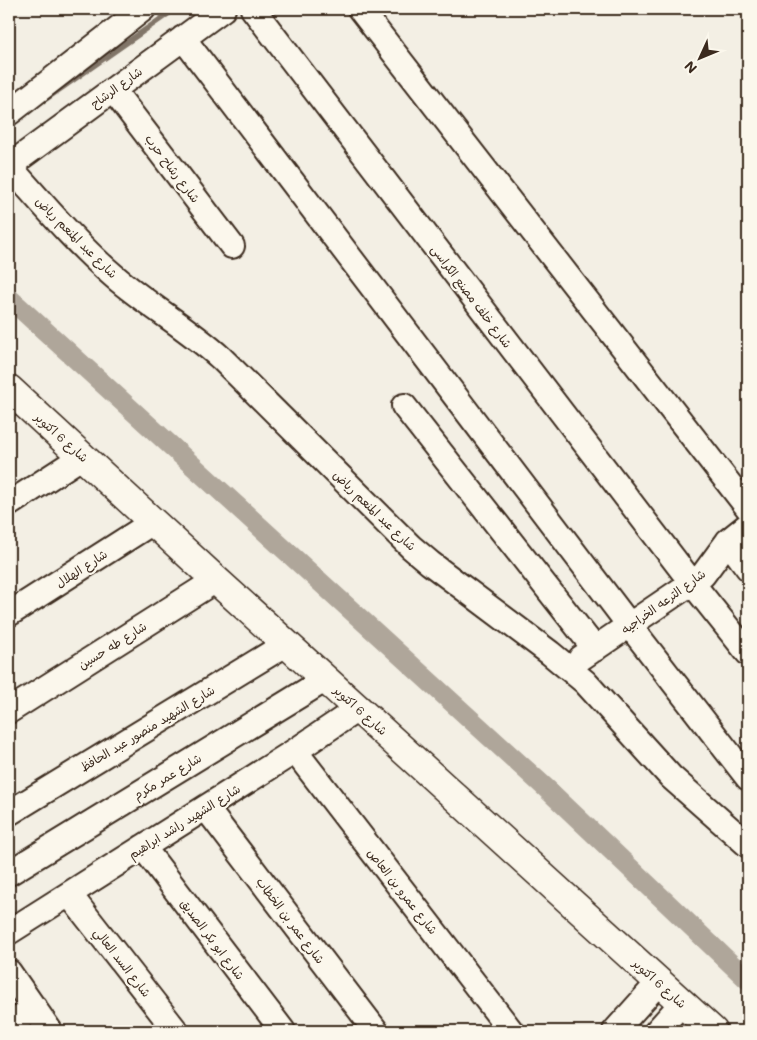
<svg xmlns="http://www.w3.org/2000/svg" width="757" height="1040" font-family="Mali,'Playpen Sans Arabic',sans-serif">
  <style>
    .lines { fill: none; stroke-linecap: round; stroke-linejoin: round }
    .stream { stroke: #817468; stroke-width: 5.5 }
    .canal { stroke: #afa69a; stroke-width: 20 }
    .minor-casing { stroke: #3b2a1e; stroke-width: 28 }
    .major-casing { stroke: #3b2a1e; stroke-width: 31 }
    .minor { stroke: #fbf7ec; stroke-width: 24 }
    .major { stroke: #fbf7ec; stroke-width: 28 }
    .labels { text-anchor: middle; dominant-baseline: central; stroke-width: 4.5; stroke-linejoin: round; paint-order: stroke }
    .street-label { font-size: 12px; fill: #3b2a1e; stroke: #fbf7ec }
  </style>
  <rect width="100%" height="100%" fill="#f3efe4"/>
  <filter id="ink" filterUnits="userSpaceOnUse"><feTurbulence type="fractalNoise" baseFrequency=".02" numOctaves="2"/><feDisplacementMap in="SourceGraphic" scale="10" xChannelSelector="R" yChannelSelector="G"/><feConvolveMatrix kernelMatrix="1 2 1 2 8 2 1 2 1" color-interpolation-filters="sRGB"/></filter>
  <g filter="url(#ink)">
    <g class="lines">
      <path class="stream" d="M 46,99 L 175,9"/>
      <path class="canal" d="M 9,298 L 547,789 L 748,980"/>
      <g class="minor-casing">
        <path id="minor" d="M 253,9 L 692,583 L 748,653
          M 360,9 L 748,508
          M 183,38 L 630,626 L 748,778
          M 113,90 L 232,246
          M 9,113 L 143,9
          M 9,166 C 43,204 76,244 115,277 C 149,306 188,328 221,358 L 411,547 L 430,563 L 550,653 L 585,682 L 671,777 L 748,845
          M 9,166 L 223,9
          M 404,406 L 595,649
          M 9,504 L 83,456
          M 728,541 L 748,568
          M 9,614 L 153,522
          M 581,658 L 703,575 L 728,541 L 748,525
          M 9,711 L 216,580
          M 295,751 L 511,1031
          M 206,808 L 376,1031
          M 9,813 L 286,644
          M 143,847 L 283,1031
          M 9,873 L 326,679
          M 69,894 L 176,1031
          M 9,932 L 295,751 L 359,708
          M 9,972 L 50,1031
          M 9,1025 L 35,1008
          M 615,1031 L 659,982
          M 657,1031 L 682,1003"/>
      </g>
      <g class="major-casing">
        <path id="major" d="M 9,389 L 216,580 L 713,1031"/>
      </g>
      <use href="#minor" class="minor"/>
      <use href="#major" class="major"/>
    </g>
  </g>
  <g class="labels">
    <g class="street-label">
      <text transform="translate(116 87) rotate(-36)">شارع الرشاح</text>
      <text transform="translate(173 168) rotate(53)">شارع رشاح حرب</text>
      <text transform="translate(77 237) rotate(45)">شارع عبد المنعم رياض</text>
      <text transform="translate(472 296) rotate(53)">شارع خلف مصنع الكراسى</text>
      <text transform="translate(62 437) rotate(42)">شارع 6 اكتوبر</text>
      <text transform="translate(375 510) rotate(44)">شارع عبد المنعم رياض</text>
      <text transform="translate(81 568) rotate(-33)">شارع الهلال</text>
      <text transform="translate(663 601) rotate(-36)">شارع الترعه الخراجيه</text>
      <text transform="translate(112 645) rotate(-32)">شارع طه حسين</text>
      <text transform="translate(361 710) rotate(42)">شارع 6 اكتوبر</text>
      <text transform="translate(147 728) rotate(-31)">شارع الشهيد منصور عبد الحافظ</text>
      <text transform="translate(167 776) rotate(-31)">شارع عمر مكرم</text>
      <text transform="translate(184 821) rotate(-32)">شارع الشهيد راشد ابراهيم</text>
      <text transform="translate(403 891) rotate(52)">شارع عمرو بن العاص</text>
      <text transform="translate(291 920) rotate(53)">شارع عمر بن الخطاب</text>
      <text transform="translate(213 939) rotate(53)">شارع ابو بكر الصديق</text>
      <text transform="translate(123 962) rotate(52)">شارع السد العالي</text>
      <text transform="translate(660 983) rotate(42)">شارع 6 اكتوبر</text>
    </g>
  </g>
  <rect width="757" height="1040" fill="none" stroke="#fbf7ec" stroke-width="30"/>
  <rect x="15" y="15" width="727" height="1010" fill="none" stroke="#3b2a1e" stroke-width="2" filter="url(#ink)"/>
  <g transform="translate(700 58) rotate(226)" stroke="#fbf7ec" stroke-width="4" paint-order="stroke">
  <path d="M0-4L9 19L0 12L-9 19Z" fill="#3b2a1e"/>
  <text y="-8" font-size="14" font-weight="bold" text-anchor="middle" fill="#3b2a1e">N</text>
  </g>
</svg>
